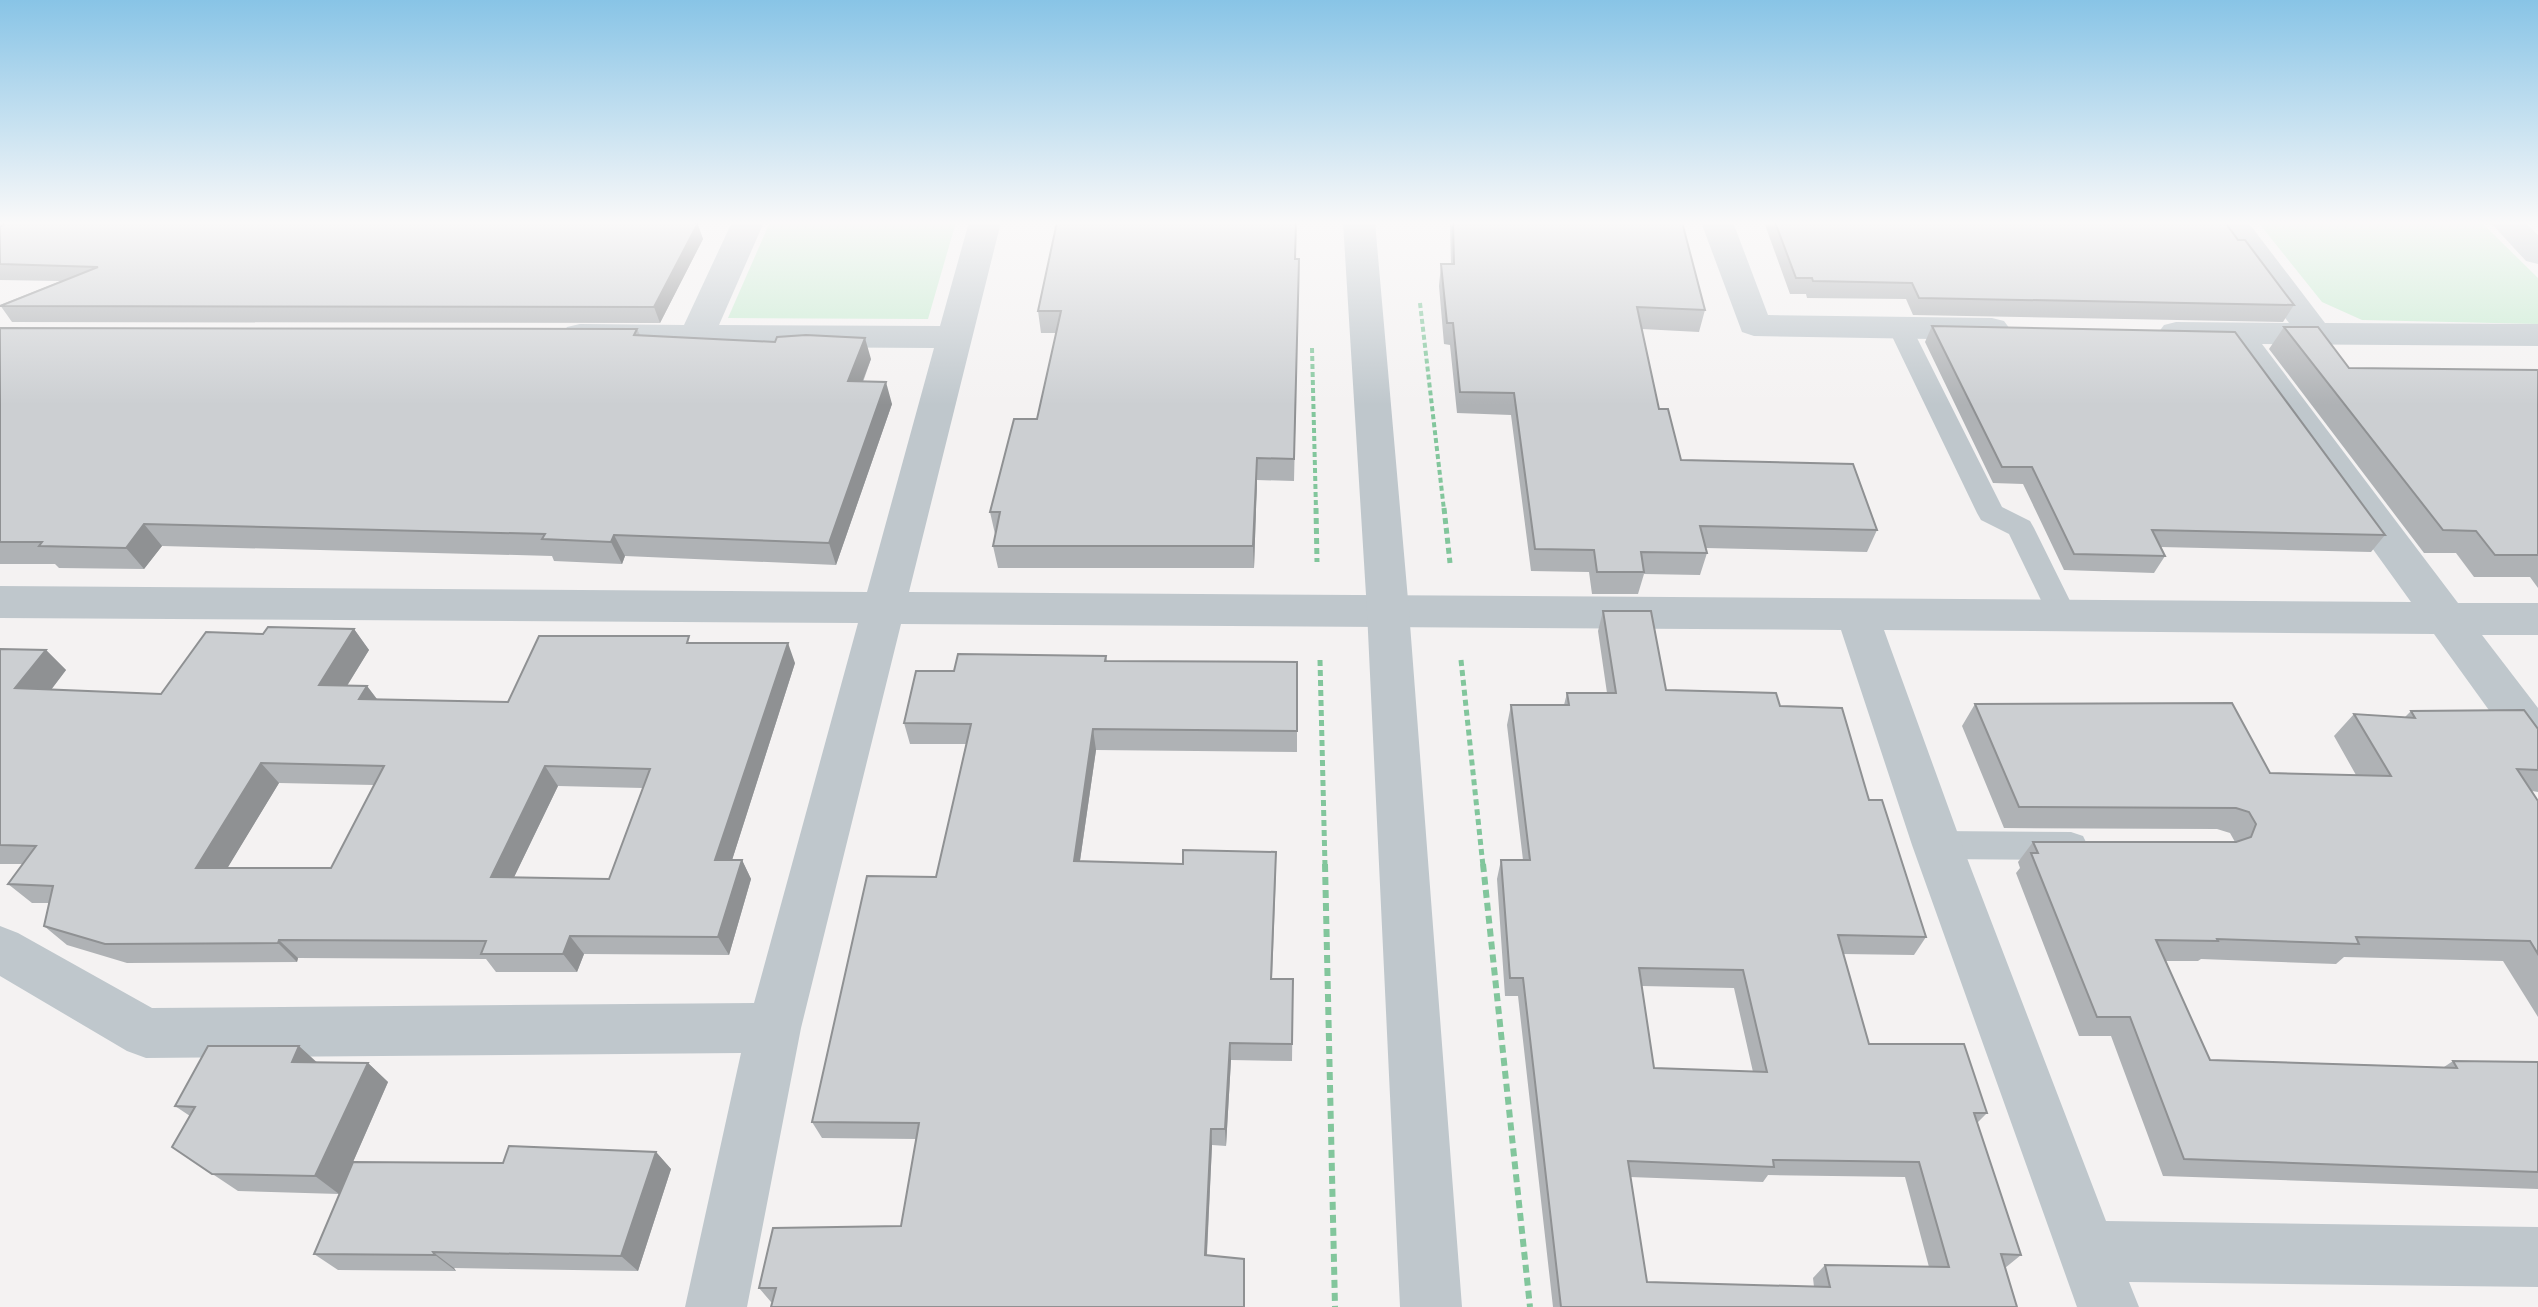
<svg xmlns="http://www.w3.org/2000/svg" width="2538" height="1307" font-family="'Alegreya Sans',sans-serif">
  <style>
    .green { fill: #c6ebd0 }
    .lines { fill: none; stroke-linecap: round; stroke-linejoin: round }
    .path-far2 { stroke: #82c69c; stroke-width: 4; stroke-dasharray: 5 3; stroke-linecap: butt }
    .path-far1 { stroke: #82c69c; stroke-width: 5; stroke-dasharray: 6 4; stroke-linecap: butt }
    .path { stroke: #82c69c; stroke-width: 6; stroke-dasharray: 8 5; stroke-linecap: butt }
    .service { fill: #bfc7cc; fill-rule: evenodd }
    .minor { fill: #bfc7cc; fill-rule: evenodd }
    .tertiary { fill: #bfc7cc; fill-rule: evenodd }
    .wall { fill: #afb2b5; fill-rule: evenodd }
    .shaded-wall { fill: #8f9193 }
    .building { fill: #cccfd2; stroke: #8f9193; stroke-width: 2; fill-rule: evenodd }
  </style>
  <rect width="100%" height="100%" fill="#f4f2f2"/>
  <path class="green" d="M 770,222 L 956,222 L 928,319 L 728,318 Z
    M 2258,222 L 2481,222 L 2538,278 L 2538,324 L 2362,320 L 2322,302 Z"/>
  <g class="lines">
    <path class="path-far2" d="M 1420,303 L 1444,510
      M 1312,348 L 1316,510"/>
    <path class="path-far1" d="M 1316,508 L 1317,562
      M 1444,508 L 1450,563
      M 1320,660 L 1325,866
      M 1461,660 L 1483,866"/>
    <path class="path" d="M 1325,864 L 1335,1307
      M 1483,864 L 1530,1307"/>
    <path class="service" d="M 1900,321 L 1908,323 L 1912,328 L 2002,507 L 2030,521 L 2034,528 L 2078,617 L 2073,625 L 2063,628 L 2053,625 L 2009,534 L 1981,520 L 1977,513 L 1888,328 L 1892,323 Z
      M 1937,831 L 2071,832 L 2083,836 L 2088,846 L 2083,856 L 2071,860 L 1937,859 L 1925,855 L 1920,845 L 1925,835 Z"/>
    <path class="minor" d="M 732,222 L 764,222 L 719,325 L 940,326 L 969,222 L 1001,222 L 909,592 L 2411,602 L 2225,344 L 2176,344 L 2164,341 L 2158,333 L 2164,325 L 2176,322 L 2289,323 L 2215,222 L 2248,222 L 2325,323 L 2538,324 L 2538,346 L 2262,344 L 2458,603 L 2538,603 L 2538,635 L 2482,635 L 2538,708 L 2538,761 L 2522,756 L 2434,634 L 1884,630 L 1962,845 L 2106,1221 L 2538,1227 L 2538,1287 L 2129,1282 L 2139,1307 L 2077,1307 L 1912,845 L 1841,630 L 901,624 L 801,1028 L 747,1307 L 685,1307 L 741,1053 L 146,1058 L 127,1051 L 0,976 L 0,926 L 18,933 L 152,1008 L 754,1003 L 858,623 L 0,618 L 0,586 L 867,592 L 934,348 L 580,346 L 567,343 L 562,335 L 567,327 L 580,324 L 684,325 Z
      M 1701,222 L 1733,222 L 1768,315 L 1992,318 L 2004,321 L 2010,329 L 2004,337 L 1992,340 L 1754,336 L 1742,332 Z
      M 2490,222 L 2525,222 L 2538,235 L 2538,264 L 2526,261 Z"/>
    <path class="tertiary" d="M 1343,222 L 1375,222 L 1409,611 L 1462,1307 L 1400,1307 L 1367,611 Z"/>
  </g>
  <path class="wall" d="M 6,222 L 700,222 L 698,225 L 703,239 L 660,323 L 12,322 L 0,305 L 61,281 L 0,280 L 0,227 Z
    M 1450,222 L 1682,222 L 1705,310 L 1699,332 L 1642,329 L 1659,409 L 1681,460 L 1877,530 L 1867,552 L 1706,548 L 1707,553 L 1700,575 L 1644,574 L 1638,594 L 1592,594 L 1589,572 L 1531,571 L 1511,415 L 1457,413 L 1450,345 L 1444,344 L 1439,286 L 1441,264 L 1451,264 Z
    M 1764,222 L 2225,222 L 2238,240 L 2294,305 L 2283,322 L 1913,315 L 1906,299 L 1807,298 L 1806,294 L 1790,294 Z
    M 1295,259 L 1299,259 L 1294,481 L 1257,480 L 1254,568 L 998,568 L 993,546 L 996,534 L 995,534 L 990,512 L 1037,419 L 1056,333 L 1041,333 L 1038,311 Z
    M 1932,326 L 2385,535 L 2371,552 L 2161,547 L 2165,556 L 2154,573 L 2064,570 L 2023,484 L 1993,483 L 1925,342 Z
    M 2284,327 L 2349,368 L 2538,370 L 2538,588 L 2530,577 L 2474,577 L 2456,553 L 2424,553 L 2269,349 Z
    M 0,328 L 637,329 L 640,335 L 871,359 L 863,382 L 892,404 L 836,565 L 625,556 L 622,564 L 554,561 L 552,556 L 162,546 L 144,569 L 59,568 L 55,564 L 0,564 Z
    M 1603,611 L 1666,690 L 1780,706 L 1869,800 L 1926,937 L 1914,955 L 1843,954 L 1869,1044 L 1987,1113 L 1977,1123 L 2021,1255 L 2005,1268 L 2017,1307 L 1553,1307 L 1518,996 L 1505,996 L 1497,879 L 1501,860 L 1523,860 L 1507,725 L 1511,705 L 1564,705 L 1567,693 L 1607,693 L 1598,631 ZM 1642,986 L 1734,988 L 1753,1072 L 1654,1068 ZM 1768,1175 L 1905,1177 L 1929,1267 L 1825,1265 L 1813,1278 L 1814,1287 L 1647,1282 L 1630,1177 L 1763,1182 Z
    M 354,629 L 369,650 L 347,686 L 367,686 L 377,699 L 508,702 L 692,643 L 795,663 L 732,860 L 742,860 L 751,879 L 729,955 L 584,954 L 577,972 L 496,972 L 486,959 L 298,958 L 297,962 L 127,963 L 67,945 L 44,926 L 49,903 L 32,903 L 8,884 L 23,864 L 0,864 L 0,649 L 46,650 L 66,670 L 51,690 L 161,694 L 263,634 ZM 279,783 L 374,785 L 331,868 L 227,868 ZM 558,786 L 643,788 L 609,879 L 514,877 Z
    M 1106,656 L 1107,661 L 1297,731 L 1297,752 L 1096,750 L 1080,861 L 1276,872 L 1272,979 L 1293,979 L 1292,1061 L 1231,1060 L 1226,1146 L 1212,1145 L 1207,1255 L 1245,1274 L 771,1302 L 759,1288 L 901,1226 L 916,1139 L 822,1138 L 812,1122 L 936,877 L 966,744 L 910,744 L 904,723 L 954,671 Z
    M 1975,704 L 2270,773 L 2356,775 L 2334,736 L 2354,714 L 2405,717 L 2411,711 L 2538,729 L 2538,792 L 2532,791 L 2538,801 L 2538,1017 L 2503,961 L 2344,957 L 2336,964 L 2201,959 L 2198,961 L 2165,961 L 2210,1060 L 2444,1067 L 2453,1061 L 2538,1062 L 2538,1189 L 2163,1176 L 2111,1036 L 2079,1036 L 2016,873 L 2020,868 L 2018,862 L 2033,842 L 2235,842 L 2230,833 L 2217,829 L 2004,828 L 1962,726 Z
    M 317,1062 L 368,1063 L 388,1082 L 339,1194 L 238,1191 L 172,1147 L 190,1116 L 175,1106 Z
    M 656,1152 L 671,1169 L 638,1271 L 454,1268 L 456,1271 L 338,1270 L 314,1254 L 503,1163 Z"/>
  <path class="shaded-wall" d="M 686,222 L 700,222 L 698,225 L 703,239 L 660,323 L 654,307 Z
    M 865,338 L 871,359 L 854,403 L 848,381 Z
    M 886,382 L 892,404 L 836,565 L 829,543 Z
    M 1257,458 L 1257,480 L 1254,568 L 1253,546 Z
    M 144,524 L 162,546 L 144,569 L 126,548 Z
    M 614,535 L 625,556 L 622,564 L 611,542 Z
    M 354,629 L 369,650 L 335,705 L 319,685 Z
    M 788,643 L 795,663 L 726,879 L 715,860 Z
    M 46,650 L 66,670 L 37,708 L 15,688 Z
    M 367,686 L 382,706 L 359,699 Z
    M 1093,729 L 1096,750 L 1077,881 L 1074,861 Z
    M 261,763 L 279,783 L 216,887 L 196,868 Z
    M 545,766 L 558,786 L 505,896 L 491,877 Z
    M 742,860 L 751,879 L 729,955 L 718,937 Z
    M 570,936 L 584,954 L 577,972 L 563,954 Z
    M 279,940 L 298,958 L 297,962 L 278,943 Z
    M 1230,1043 L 1231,1060 L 1226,1146 L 1225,1129 Z
    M 299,1046 L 321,1066 L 292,1062 Z
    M 368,1063 L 388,1082 L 339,1194 L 315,1176 Z
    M 1211,1129 L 1212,1145 L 1206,1269 L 1205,1255 Z
    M 656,1152 L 671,1169 L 638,1271 L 621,1256 Z
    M 433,1252 L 454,1268 L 456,1271 L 435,1255 Z"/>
  <path class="building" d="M 6,222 L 686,222 L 698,223 L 654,307 L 0,306 L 98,267 L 0,264 L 0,227 Z
    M 1057,222 L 1296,222 L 1295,259 L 1299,259 L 1294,459 L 1257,458 L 1253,546 L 993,546 L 1000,512 L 990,512 L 1014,419 L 1037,419 L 1061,311 L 1038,311 Z
    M 1453,222 L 1682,222 L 1705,310 L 1637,307 L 1659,409 L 1668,409 L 1681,460 L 1853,464 L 1877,530 L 1700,526 L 1707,553 L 1641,552 L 1644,572 L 1597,572 L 1594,550 L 1535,549 L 1514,393 L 1460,392 L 1453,323 L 1447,323 L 1441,264 L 1454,264 Z
    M 1775,222 L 2225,222 L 2238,240 L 2245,240 L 2294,305 L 1919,298 L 1912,283 L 1813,281 L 1812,278 L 1796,278 Z
    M 1932,326 L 2235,332 L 2385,535 L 2152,530 L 2165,556 L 2074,554 L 2032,467 L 2002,467 Z
    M 2284,327 L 2318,327 L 2349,368 L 2538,370 L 2538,555 L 2495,555 L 2476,531 L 2443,530 Z
    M 0,328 L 637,329 L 634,335 L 775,342 L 777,337 L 806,335 L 865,338 L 848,381 L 886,382 L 829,543 L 614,535 L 611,542 L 542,539 L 545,534 L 144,524 L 126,548 L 39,546 L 42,542 L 0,542 Z
    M 1603,611 L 1651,611 L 1666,690 L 1776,693 L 1780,706 L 1842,708 L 1869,800 L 1882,800 L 1926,937 L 1838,935 L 1869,1044 L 1964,1044 L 1987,1113 L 1974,1113 L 2021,1255 L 2001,1254 L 2017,1307 L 1561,1307 L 1523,978 L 1510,978 L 1501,860 L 1530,860 L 1511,705 L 1569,705 L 1567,693 L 1616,693 ZM 1639,968 L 1743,970 L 1767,1072 L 1654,1068 ZM 1773,1160 L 1919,1162 L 1949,1267 L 1825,1265 L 1830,1287 L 1647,1282 L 1628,1161 L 1774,1167 Z
    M 268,627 L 354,629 L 319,685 L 367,686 L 359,699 L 508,702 L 539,636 L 689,636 L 687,643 L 788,643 L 715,860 L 742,860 L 718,937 L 570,936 L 563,954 L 481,954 L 486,941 L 279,940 L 278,943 L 105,944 L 44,926 L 53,886 L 8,884 L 36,846 L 0,845 L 0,649 L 46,650 L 15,688 L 161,694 L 206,632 L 263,634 ZM 261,763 L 384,766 L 331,868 L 196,868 ZM 545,766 L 650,769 L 609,879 L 491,877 Z
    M 958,654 L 1106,656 L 1105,661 L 1297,662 L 1297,731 L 1093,729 L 1074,861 L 1183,864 L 1183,850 L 1276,852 L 1271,979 L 1293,979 L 1292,1044 L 1230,1043 L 1225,1129 L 1211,1129 L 1205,1255 L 1244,1259 L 1244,1307 L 771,1307 L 776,1288 L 759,1288 L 773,1228 L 901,1226 L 919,1123 L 812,1122 L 867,876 L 936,877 L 971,724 L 904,723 L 916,671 L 954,671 Z
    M 2232,703 L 2270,773 L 2391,776 L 2354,714 L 2415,718 L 2411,711 L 2524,710 L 2538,729 L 2538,770 L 2517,769 L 2538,801 L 2538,954 L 2530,941 L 2356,937 L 2359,944 L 2217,939 L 2218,941 L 2156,940 L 2210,1060 L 2457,1068 L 2453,1061 L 2538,1062 L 2538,1172 L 2184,1159 L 2130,1017 L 2097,1017 L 2031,853 L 2038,853 L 2033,842 L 2236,842 L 2251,837 L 2256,824 L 2249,812 L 2236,808 L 2019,807 L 1975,704 Z
    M 208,1046 L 299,1046 L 292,1062 L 368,1063 L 315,1176 L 212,1174 L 172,1147 L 195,1107 L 175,1106 Z
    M 509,1146 L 656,1152 L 621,1256 L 433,1252 L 435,1255 L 314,1254 L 353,1162 L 503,1163 Z"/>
  <linearGradient id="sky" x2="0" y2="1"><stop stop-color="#88c4e6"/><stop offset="0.55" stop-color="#faf9f9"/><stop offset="1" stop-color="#faf9f9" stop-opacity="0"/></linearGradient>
  <rect width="2538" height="405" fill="url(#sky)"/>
</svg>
